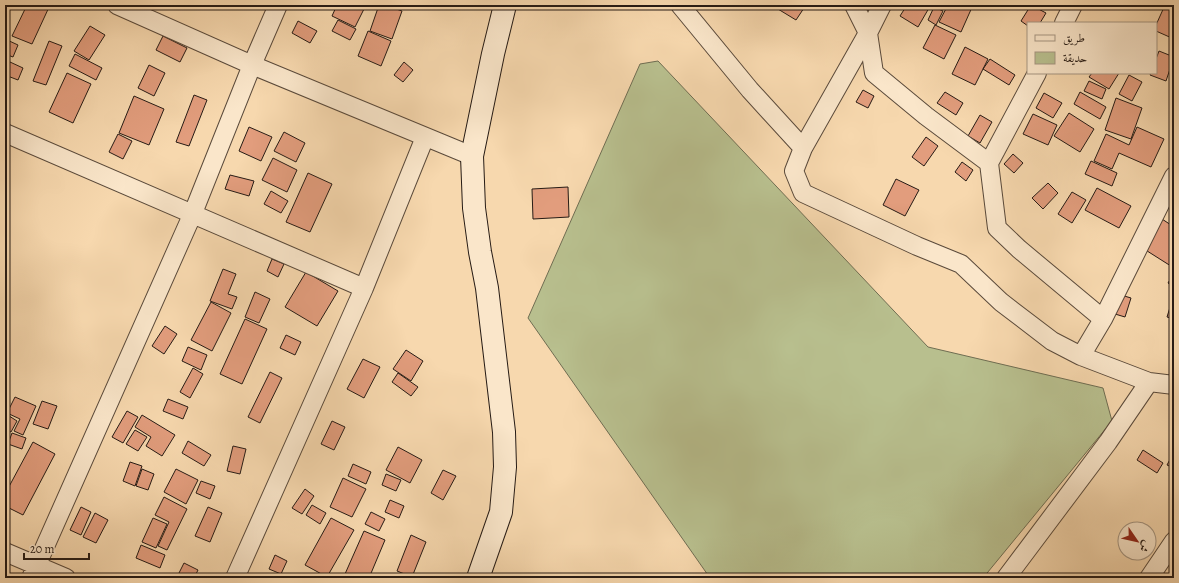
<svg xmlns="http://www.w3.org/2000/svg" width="1179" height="583" font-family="Alegreya,Amiri,serif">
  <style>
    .green { fill: #b8bf8e; stroke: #6f6d52 }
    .building { fill: #e29d7d; stroke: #261b15 }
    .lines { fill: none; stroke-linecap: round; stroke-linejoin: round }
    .street-casing { stroke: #5a4a3b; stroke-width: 20 }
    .secondary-casing { stroke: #261b15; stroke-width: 24 }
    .street { stroke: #fae6ca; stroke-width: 18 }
    .secondary { stroke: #fae6ca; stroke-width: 22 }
  </style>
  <rect width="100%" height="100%" fill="#f7d8ae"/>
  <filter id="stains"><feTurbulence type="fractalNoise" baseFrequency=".005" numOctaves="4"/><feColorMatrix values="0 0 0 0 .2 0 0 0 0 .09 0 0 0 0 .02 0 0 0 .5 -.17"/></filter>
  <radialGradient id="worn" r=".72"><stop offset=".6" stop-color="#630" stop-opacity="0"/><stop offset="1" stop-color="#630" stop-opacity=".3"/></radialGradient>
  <path class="green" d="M 658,61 L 928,347 L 1103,388 L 1112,421 L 983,578 L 710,578 L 528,318 L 640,64 Z"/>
  <path class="building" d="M 5,5 L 12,5 L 6,16 L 5,16 Z
    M 27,5 L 50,5 L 32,44 L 12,36 Z
    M 337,5 L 340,6 L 366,5 L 355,27 L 332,16 Z
    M 379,5 L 385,5 L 402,11 L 392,39 L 370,31 Z
    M 774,5 L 806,5 L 796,20 L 773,6 Z
    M 907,5 L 925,5 L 929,8 L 918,27 L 900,16 Z
    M 948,5 L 973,5 L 961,32 L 939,22 Z
    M 1031,5 L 1046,13 L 1040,23 L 1028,23 L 1028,26 L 1021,21 Z
    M 1165,5 L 1174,5 L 1174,39 L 1156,31 L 1156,25 Z
    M 934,7 L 943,11 L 936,25 L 928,20 Z
    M 338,20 L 356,29 L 350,40 L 332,31 Z
    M 298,21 L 317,31 L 310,43 L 292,33 Z
    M 935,25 L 956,35 L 944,59 L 923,48 Z
    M 90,26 L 105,35 L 89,60 L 74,51 Z
    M 368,31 L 391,41 L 381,66 L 358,56 Z
    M 163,36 L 187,48 L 180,62 L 156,50 Z
    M 5,39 L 18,45 L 13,57 L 5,54 Z
    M 49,41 L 62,46 L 46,85 L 33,81 Z
    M 965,47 L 988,59 L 975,85 L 952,74 Z
    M 1159,51 L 1174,57 L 1166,81 L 1150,75 L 1151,73 L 1156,73 L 1156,59 Z
    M 75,54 L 102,68 L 96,80 L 69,66 Z
    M 990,59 L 1015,75 L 1009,85 L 983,69 Z
    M 10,62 L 23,68 L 18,80 L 5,75 Z
    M 404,62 L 413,70 L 403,82 L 394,75 Z
    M 149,65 L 165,73 L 154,96 L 138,88 Z
    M 67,73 L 91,84 L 73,123 L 49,112 Z
    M 1092,73 L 1119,73 L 1109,89 L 1089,77 Z
    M 1129,75 L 1142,82 L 1132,101 L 1119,94 Z
    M 1089,81 L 1106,89 L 1102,99 L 1084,91 Z
    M 863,90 L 874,96 L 868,108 L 856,102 Z
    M 945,92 L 963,103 L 956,115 L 937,103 Z
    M 1080,92 L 1106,107 L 1100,119 L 1074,104 Z
    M 1044,93 L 1062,103 L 1053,118 L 1036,108 Z
    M 194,95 L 207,100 L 189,146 L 176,142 Z
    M 134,96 L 164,109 L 149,145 L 119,133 Z
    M 1116,98 L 1142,108 L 1131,139 L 1105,130 Z
    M 1069,113 L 1094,129 L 1080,152 L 1054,136 Z
    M 1033,114 L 1057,125 L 1048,145 L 1023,134 Z
    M 980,115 L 992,122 L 980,143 L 968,136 Z
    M 249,127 L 272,137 L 261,161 L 239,151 Z
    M 1137,127 L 1164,139 L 1151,167 L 1119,153 L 1112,169 L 1094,161 L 1106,134 L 1129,145 Z
    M 284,132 L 305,143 L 296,162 L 274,151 Z
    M 118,134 L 132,141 L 123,159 L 109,152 Z
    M 926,137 L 938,146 L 924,166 L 912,157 Z
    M 1013,154 L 1023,163 L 1014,173 L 1004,164 Z
    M 273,158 L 297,170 L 287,192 L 262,180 Z
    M 1091,161 L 1117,173 L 1112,186 L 1085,174 Z
    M 962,162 L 973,170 L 966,181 L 955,172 Z
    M 308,173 L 332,184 L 310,232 L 286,222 Z
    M 230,175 L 254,181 L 249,196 L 225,189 Z
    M 896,179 L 919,190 L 905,216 L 883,205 Z
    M 1048,183 L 1058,193 L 1043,209 L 1032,198 Z
    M 568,187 L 569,217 L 533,219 L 532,189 Z
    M 1097,188 L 1131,206 L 1119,228 L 1085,210 Z
    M 271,191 L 288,201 L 281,213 L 264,204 Z
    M 1072,192 L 1086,200 L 1072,223 L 1058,214 Z
    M 1162,219 L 1174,227 L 1170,233 L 1174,235 L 1174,268 L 1144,249 Z
    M 272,259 L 284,264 L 278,277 L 267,271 Z
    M 223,269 L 236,274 L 228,294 L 237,297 L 232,309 L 210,301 Z
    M 306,272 L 338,291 L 317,326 L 285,307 Z
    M 1174,273 L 1174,287 L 1168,283 Z
    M 255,292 L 270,299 L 259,323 L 245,317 Z
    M 1121,295 L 1131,298 L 1125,317 L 1115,314 Z
    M 1172,301 L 1174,302 L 1174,319 L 1167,317 Z
    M 211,302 L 231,313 L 212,351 L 191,340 Z
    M 245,319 L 267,329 L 242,384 L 220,374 Z
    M 165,326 L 177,334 L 164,354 L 152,346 Z
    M 286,335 L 301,342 L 295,355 L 280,348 Z
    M 188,347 L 207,355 L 201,370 L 182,361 Z
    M 406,350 L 423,361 L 411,381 L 393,369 Z
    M 363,359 L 380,367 L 364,398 L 347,389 Z
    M 193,368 L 203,374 L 190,398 L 180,392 Z
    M 270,372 L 282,378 L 260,423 L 248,417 Z
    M 398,373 L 418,387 L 411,396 L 392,382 Z
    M 15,397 L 36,406 L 23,435 L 14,431 L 20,419 L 7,413 Z
    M 168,399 L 188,407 L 183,419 L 163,411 Z
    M 42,401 L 57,406 L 48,429 L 33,424 Z
    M 127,411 L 138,417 L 123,443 L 112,437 Z
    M 6,414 L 17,421 L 11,432 L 5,429 Z
    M 142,415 L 175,435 L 162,456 L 146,446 L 151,437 L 135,427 Z
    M 332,421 L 345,427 L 334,450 L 321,444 Z
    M 135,430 L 147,437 L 138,451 L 126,444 Z
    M 12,433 L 26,438 L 22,449 L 8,444 Z
    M 188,441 L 211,455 L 204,466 L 182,453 Z
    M 33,442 L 55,454 L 23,515 L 5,506 L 5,494 Z
    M 233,446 L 246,449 L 240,474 L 227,471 Z
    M 398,447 L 422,460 L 410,483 L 386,470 Z
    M 1143,450 L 1163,463 L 1157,473 L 1137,460 Z
    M 1174,452 L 1174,468 L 1167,465 Z
    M 130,462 L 142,466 L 135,486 L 123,481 Z
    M 353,464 L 371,472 L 366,484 L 348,476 Z
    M 142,469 L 154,474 L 148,490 L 136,486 Z
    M 176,469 L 198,480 L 186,504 L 164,492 Z
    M 443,470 L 456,476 L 443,500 L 431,493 Z
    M 386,474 L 401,480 L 396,491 L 382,485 Z
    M 343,478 L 366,489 L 352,517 L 330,507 Z
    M 201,481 L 215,486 L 210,499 L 196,493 Z
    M 305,489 L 314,496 L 302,514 L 292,508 Z
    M 164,497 L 187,509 L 167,550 L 158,546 L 169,522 L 155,515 Z
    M 390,500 L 404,506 L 399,518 L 385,512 Z
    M 312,505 L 326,513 L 320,524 L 306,515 Z
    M 81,507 L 91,512 L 81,535 L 70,530 Z
    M 208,507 L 222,513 L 210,542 L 195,536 Z
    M 371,512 L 385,519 L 379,531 L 365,524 Z
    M 95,513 L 108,520 L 96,543 L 83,537 Z
    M 153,518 L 167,524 L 156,548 L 142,542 Z
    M 331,518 L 354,530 L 327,577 L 305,565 Z
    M 364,531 L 385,540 L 369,578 L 355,578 L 345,574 Z
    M 411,535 L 426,542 L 412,577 L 397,571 Z
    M 141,545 L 165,555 L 160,568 L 136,558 Z
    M 275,555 L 287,561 L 281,574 L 269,569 Z
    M 184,563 L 198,570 L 194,578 L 183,578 L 178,575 Z
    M 318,573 L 326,578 L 315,578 Z"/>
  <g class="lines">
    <g class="street-casing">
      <path id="street" d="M 117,5 L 252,65 L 472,156
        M 680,5 L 750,90 L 803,148 L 794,171 L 803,193 L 917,246 L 961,264 L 1001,302 L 1052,341 L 1081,356
        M 854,5 L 868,33 L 874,73 L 926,116 L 989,163
        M 1064,23 L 1073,5
        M 1037,73 L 989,163 L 997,228 L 1019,249 L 1103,319
        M 5,133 L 364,288
        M 803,148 L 868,33 L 882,5
        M 1174,176 L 1103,319 L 1081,356 L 1149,382 L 1174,385
        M 5,552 L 66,578
        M 31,578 L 193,213 L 252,65 L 278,5
        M 235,578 L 364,288 L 425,137
        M 1006,578 L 1108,442 L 1149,382
        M 1149,578 L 1174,541"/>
    </g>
    <g class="secondary-casing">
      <path id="secondary" d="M 478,578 L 501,512 L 505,467 L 504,432 L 487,288 L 480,252 L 474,208 L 472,156 L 493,54 L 505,5"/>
    </g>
    <use href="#street" class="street"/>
    <use href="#secondary" class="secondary"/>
  </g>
  <rect width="1179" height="583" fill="none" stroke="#f7d8ae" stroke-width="20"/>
  <rect x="6" y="6" width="1167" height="571" fill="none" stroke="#261b15" stroke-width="2"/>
  <rect x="10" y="10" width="1159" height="563" fill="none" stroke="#261b15"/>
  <rect x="1027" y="22" width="130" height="52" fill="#fae6ca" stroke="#a59582"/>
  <rect x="1035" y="35" width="20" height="6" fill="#fae6ca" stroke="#a59582"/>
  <text x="1063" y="42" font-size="12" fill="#261b15">طريق</text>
  <rect x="1035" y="52" width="20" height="12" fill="#b8bf8e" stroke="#a59582"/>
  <text x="1063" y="62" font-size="12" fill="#261b15">حديقة</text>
  <g transform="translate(1137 541) rotate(124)"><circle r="19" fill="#fae6ca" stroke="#a59582"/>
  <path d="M0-3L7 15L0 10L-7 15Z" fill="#8f2418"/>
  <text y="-6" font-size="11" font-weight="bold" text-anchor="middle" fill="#261b15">ش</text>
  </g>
  <path d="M24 553v6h65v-6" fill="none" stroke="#261b15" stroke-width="2"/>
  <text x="30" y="553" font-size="12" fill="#261b15" stroke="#fae6ca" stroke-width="3" paint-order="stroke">20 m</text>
  <rect width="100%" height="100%" filter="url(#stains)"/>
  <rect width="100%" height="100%" fill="url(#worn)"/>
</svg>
